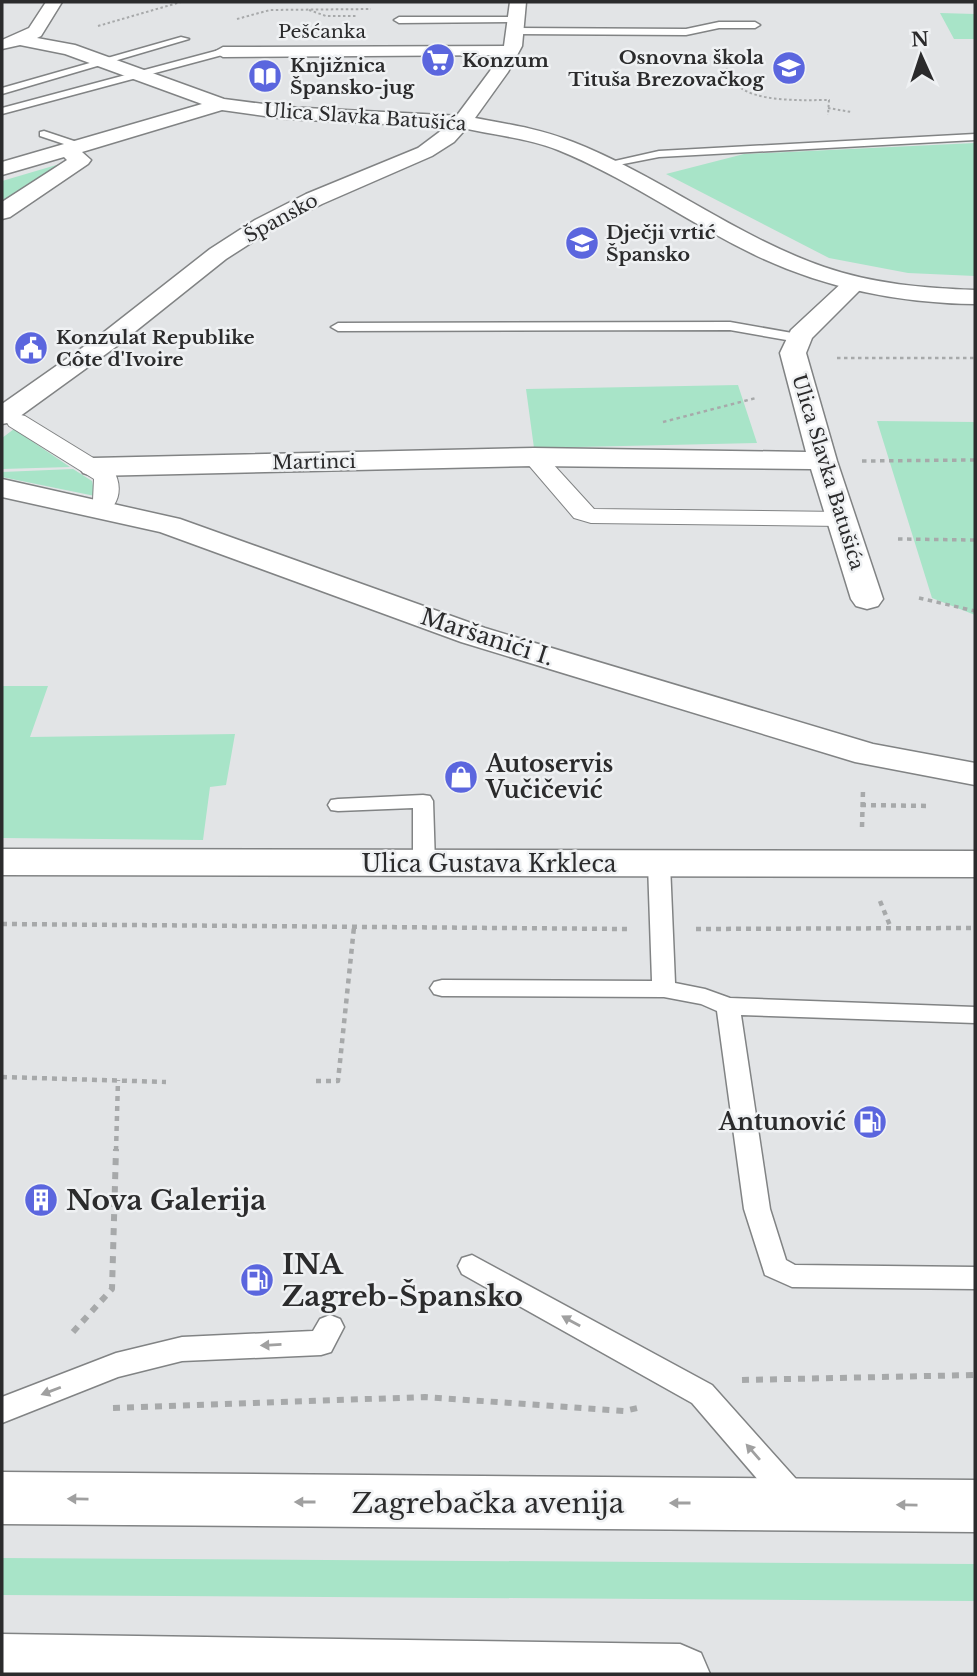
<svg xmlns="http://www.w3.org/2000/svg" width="977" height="1676" font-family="'Libre Baskerville',serif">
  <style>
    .green { fill: #a8e4c8 }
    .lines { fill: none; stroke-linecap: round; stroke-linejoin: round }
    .service-casing { stroke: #818384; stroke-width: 3 }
    .pedestrian-casing { stroke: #818384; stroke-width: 2 }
    .minor-casing { stroke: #818384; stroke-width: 3 }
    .tertiary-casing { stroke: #818384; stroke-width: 3 }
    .secondary-casing { stroke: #818384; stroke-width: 3 }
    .path-far4 { stroke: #a7a9aa; stroke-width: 2; stroke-dasharray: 2.5 2.5; stroke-linecap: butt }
    .path-far3 { stroke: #a7a9aa; stroke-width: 2.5; stroke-dasharray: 3.5 3.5; stroke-linecap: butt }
    .path-far2 { stroke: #a7a9aa; stroke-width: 3.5; stroke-dasharray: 4.5 4.5; stroke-linecap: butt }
    .path-far1 { stroke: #a7a9aa; stroke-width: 4.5; stroke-dasharray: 5 5; stroke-linecap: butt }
    .path { stroke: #a7a9aa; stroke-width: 6; stroke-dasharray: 7 7; stroke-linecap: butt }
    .service { fill: #fff; fill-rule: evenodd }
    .pedestrian { fill: #fff; fill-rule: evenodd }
    .minor { fill: #fff; fill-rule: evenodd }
    .tertiary { fill: #fff; fill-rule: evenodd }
    .secondary { fill: #fff; fill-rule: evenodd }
    .oneway { fill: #a0a0a0 }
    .labels { text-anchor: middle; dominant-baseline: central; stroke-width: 5; stroke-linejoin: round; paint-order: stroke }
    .far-street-label { font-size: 19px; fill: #2b2b2c; stroke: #eff1f3 }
    .far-poi-label { font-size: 19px; font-weight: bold; fill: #2b2b2c; stroke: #eff1f3; text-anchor: start }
    .street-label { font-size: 23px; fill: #2b2b2c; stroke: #eff1f3 }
    .poi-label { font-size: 23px; font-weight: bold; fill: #2b2b2c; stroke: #eff1f3; text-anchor: start }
    .near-poi-label { font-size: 28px; font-weight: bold; fill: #2b2b2c; stroke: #eff1f3; text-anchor: start }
    .near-street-label { font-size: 28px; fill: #2b2b2c; stroke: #eff1f3 }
  </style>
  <rect width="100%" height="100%" fill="#e2e4e6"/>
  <path class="green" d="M 940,13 L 975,14 L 975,39 L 954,39 Z
    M 975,143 L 975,276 L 908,273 L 829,258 L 666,174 L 744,154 Z
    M 70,161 L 2,202 L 2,181 Z
    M 738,385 L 757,443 L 534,448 L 526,389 Z
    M 877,421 L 975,422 L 975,615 L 932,598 Z
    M 14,429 L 70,467 L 2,469 L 2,438 Z
    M 73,469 L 92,481 L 95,496 L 2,477 L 2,472 Z
    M 2,686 L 48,686 L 30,737 L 235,734 L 226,785 L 210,787 L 203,840 L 2,838 Z
    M 2,1558 L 975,1564 L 975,1601 L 2,1595 Z"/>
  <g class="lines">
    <g class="service-casing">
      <path id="service" d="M 516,17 L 521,20 L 519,22 L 399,23 L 394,20 L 399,17 Z
        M 719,22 L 755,22 L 760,25 L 755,28 L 719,28 L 686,35 L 516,34 L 511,31 L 516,28 L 686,29 Z
        M 181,37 L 189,39 L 2,94 L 2,88 Z
        M 223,49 L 226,50 L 226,54 L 2,114 L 2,108 Z
        M 44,131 L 83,144 L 85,146 L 79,149 L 40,136 L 40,132 Z
        M 975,134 L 975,140 L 659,157 L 603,168 L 597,165 L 659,151 Z
        M 730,322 L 798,334 L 805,338 L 798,342 L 730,330 L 338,331 L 331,327 L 338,323 Z
        M 423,795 L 430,796 L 433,801 L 435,864 L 432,869 L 416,869 L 413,864 L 413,808 L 338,811 L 331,810 L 328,805 L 331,800 L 338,799 Z
        M 659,857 L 667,859 L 670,864 L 675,983 L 705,989 L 730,998 L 975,1007 L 975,1023 L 741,1015 L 770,1209 L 786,1260 L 795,1265 L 975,1267 L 975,1289 L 792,1287 L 765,1275 L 744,1209 L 717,1011 L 701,1004 L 664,997 L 442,996 L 434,994 L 430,988 L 434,982 L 442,980 L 652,981 L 648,864 L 651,859 Z
        M 472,1255 L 712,1385 L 805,1489 L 809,1499 L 805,1509 L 794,1513 L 783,1509 L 692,1403 L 462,1274 L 458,1266 L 462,1258 Z
        M 330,1315 L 340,1319 L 344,1327 L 331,1352 L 321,1355 L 182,1361 L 118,1377 L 2,1423 L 2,1397 L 116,1353 L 182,1337 L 313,1331 L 320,1319 Z"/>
    </g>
    <g class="pedestrian-casing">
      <path id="pedestrian" d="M 17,414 L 25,416 L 113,470 C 120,480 121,495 114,505 L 105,507 L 96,505 L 93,500 L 94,479 L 9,426 L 6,421 L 9,416 Z
        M 534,450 L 542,452 L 594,509 L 842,512 L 851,514 L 854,519 L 851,524 L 842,526 L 591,523 L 574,518 L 526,462 L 522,457 L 526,452 Z"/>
    </g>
    <g class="minor-casing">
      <path id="minor" d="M 46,2 L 62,2 L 41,36 L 37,38 L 75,45 L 224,99 L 286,107 L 462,116 L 469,118 L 472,122 L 454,142 L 432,156 L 322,204 L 271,230 L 226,259 L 117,346 L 12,422 L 2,424 L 2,404 L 99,336 L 210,249 L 255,220 L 306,194 L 418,148 L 446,127 L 286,119 L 222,110 L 82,152 L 91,160 L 88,164 L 10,217 L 2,219 L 2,202 L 67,160 L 64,157 L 2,175 L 2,162 L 202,104 L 65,54 L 20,45 L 2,49 L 2,40 L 29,28 Z
        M 509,46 L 515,47 L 518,51 L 515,55 L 223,57 L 214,52 L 223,47 Z
        M 854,277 L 862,279 L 866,284 L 812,338 L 806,353 L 837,461 L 883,599 L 878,606 L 867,609 L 856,606 L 851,599 L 811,469 L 534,466 L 93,476 L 83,473 L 79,467 L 83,461 L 93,458 L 534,448 L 806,452 L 780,353 L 791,330 L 846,279 Z
        M 2,479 L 180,519 L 485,628 L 873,744 L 975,763 L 975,785 L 855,762 L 461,642 L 160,532 L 2,497 Z"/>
    </g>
    <g class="tertiary-casing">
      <path id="tertiary" d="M 510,2 L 526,2 L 522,46 L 508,72 L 475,118 C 508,124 541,129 573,142 C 660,176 735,236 824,267 C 873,284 924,288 975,290 L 975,304 C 893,303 814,286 741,248 C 679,216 622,176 558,150 C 525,137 489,135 455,126 L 452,122 L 490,71 L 504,46 Z
        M 2,849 L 975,851 L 975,877 L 2,875 Z"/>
    </g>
    <g class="secondary-casing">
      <path id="secondary" d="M 2,1472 L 975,1480 L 975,1532 L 2,1524 Z
        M 2,1634 L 680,1644 L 701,1653 L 710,1674 L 2,1674 Z"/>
    </g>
    <path class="path-far4" d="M 309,10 L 326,16 L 357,16
      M 237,19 L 270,10 L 371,9
      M 98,26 L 181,2
      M 719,55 C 725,64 729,76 736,84 C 754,103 805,100 829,100 L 828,115
      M 828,108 L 851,112"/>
    <path class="path-far3" d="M 837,358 L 975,358
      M 663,422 L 756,398"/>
    <path class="path-far2" d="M 862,461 L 975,460
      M 898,539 L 975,540
      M 919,598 L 975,611"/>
    <path class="path-far1" d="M 861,805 L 930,806
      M 862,827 L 863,790
      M 880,901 L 891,928
      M 2,924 L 627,929
      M 696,929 L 975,928
      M 2,1077 L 166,1082
      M 316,1081 L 338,1081 L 354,927
      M 116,1151 L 118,1080"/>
    <path class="path" d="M 73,1332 L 112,1289 L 116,1149
      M 742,1380 L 975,1375
      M 113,1408 L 425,1397 L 624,1411 L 642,1407"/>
    <use href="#service" class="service"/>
    <use href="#pedestrian" class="pedestrian"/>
    <use href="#minor" class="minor"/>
    <use href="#tertiary" class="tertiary"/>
    <use href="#secondary" class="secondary"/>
  </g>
  <defs><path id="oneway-solid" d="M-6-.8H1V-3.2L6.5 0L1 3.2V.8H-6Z" transform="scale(1.75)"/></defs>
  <g class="oneway">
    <use href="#oneway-solid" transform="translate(571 1321) rotate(-151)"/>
    <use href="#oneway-solid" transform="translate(271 1345) rotate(177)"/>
    <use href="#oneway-solid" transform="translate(51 1391) rotate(159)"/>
    <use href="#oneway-solid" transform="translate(753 1452) rotate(-131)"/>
    <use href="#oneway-solid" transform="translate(78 1499) rotate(-179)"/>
    <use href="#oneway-solid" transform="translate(305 1502) rotate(-180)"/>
    <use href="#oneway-solid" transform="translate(680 1503) rotate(-180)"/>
    <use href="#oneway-solid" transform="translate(907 1505) rotate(-179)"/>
  </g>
  <defs>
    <g id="supermarket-disc" transform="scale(1.75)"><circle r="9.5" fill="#5b66de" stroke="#eff1f3"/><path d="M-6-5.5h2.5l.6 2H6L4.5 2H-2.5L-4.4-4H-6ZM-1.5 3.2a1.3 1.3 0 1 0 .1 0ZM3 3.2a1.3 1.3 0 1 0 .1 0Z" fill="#fff"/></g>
    <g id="school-disc" transform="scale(1.75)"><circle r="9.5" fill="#5b66de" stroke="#eff1f3"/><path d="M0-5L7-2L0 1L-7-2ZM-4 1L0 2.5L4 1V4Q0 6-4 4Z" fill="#fff"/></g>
    <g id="library-disc" transform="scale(1.75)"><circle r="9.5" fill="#5b66de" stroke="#eff1f3"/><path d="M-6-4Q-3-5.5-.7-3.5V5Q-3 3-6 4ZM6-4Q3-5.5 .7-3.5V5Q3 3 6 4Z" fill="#fff"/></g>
    <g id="civic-disc" transform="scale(1.75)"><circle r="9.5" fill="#5b66de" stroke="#eff1f3"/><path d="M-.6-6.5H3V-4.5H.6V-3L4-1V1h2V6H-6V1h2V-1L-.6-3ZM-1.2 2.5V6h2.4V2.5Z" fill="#fff"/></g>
    <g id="shop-disc" transform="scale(1.75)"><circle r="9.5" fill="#5b66de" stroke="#eff1f3"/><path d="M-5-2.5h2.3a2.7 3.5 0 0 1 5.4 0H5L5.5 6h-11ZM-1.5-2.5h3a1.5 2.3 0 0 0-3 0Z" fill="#fff"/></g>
    <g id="fuel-disc" transform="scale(1.75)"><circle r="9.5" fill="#5b66de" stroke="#eff1f3"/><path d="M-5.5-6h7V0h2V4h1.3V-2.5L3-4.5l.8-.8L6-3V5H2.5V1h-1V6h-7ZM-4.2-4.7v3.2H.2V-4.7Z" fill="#fff"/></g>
    <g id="building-disc" transform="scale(1.75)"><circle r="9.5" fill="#5b66de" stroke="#eff1f3"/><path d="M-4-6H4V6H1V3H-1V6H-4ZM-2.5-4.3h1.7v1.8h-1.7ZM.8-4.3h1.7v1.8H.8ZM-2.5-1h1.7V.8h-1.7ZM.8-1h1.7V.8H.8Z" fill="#fff"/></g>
  </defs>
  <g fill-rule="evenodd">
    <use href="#supermarket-disc" x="438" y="60"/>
    <use href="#school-disc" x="789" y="68"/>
    <use href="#library-disc" x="265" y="76"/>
    <use href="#school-disc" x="582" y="243"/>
    <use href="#civic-disc" x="31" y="348"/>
    <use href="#shop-disc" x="461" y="777"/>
    <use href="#fuel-disc" x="870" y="1122"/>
    <use href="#building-disc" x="41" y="1200"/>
    <use href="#fuel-disc" x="257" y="1280"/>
  </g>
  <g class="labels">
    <g class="far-street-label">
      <text x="322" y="31">Pešćanka</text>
      <text transform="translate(365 117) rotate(4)">Ulica Slavka Batušića</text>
      <text transform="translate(281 218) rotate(-29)">Špansko</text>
      <text transform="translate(314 462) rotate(-1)">Martinci</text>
      <text transform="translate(828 472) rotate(73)">Ulica Slavka Batušića</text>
    </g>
    <g class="far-poi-label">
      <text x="764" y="57" text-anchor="end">Osnovna škola<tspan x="764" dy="22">Tituša Brezovačkog</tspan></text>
      <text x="462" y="60">Konzum</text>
      <text x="290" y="65">Knjižnica<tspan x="290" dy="22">Špansko-jug</tspan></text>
      <text x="606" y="232">Dječji vrtić<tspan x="606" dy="22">Špansko</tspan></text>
      <text x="56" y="337">Konzulat Republike<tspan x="56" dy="22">Côte d'Ivoire</tspan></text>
    </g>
    <g class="street-label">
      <text transform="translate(487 637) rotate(18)">Maršanići I.</text>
      <text x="489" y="864">Ulica Gustava Krkleca</text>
    </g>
    <g class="poi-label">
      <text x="486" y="764">Autoservis<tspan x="486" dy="26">Vučičević</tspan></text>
      <text x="846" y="1122" text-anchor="end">Antunović</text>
    </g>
    <g class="near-poi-label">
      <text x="66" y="1200">Nova Galerija</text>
      <text x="282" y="1264">INA<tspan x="282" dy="32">Zagreb-Špansko</tspan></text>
    </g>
    <g class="near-street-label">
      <text x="488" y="1503">Zagrebačka avenija</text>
    </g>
  </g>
  <rect width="977" height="1676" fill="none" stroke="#2b2b2c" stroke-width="7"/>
  <g transform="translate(921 56) rotate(357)" stroke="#eff1f3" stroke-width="5" paint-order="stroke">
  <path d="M0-5L12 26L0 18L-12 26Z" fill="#2b2b2c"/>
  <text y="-10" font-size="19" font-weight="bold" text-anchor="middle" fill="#2b2b2c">N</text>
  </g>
</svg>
